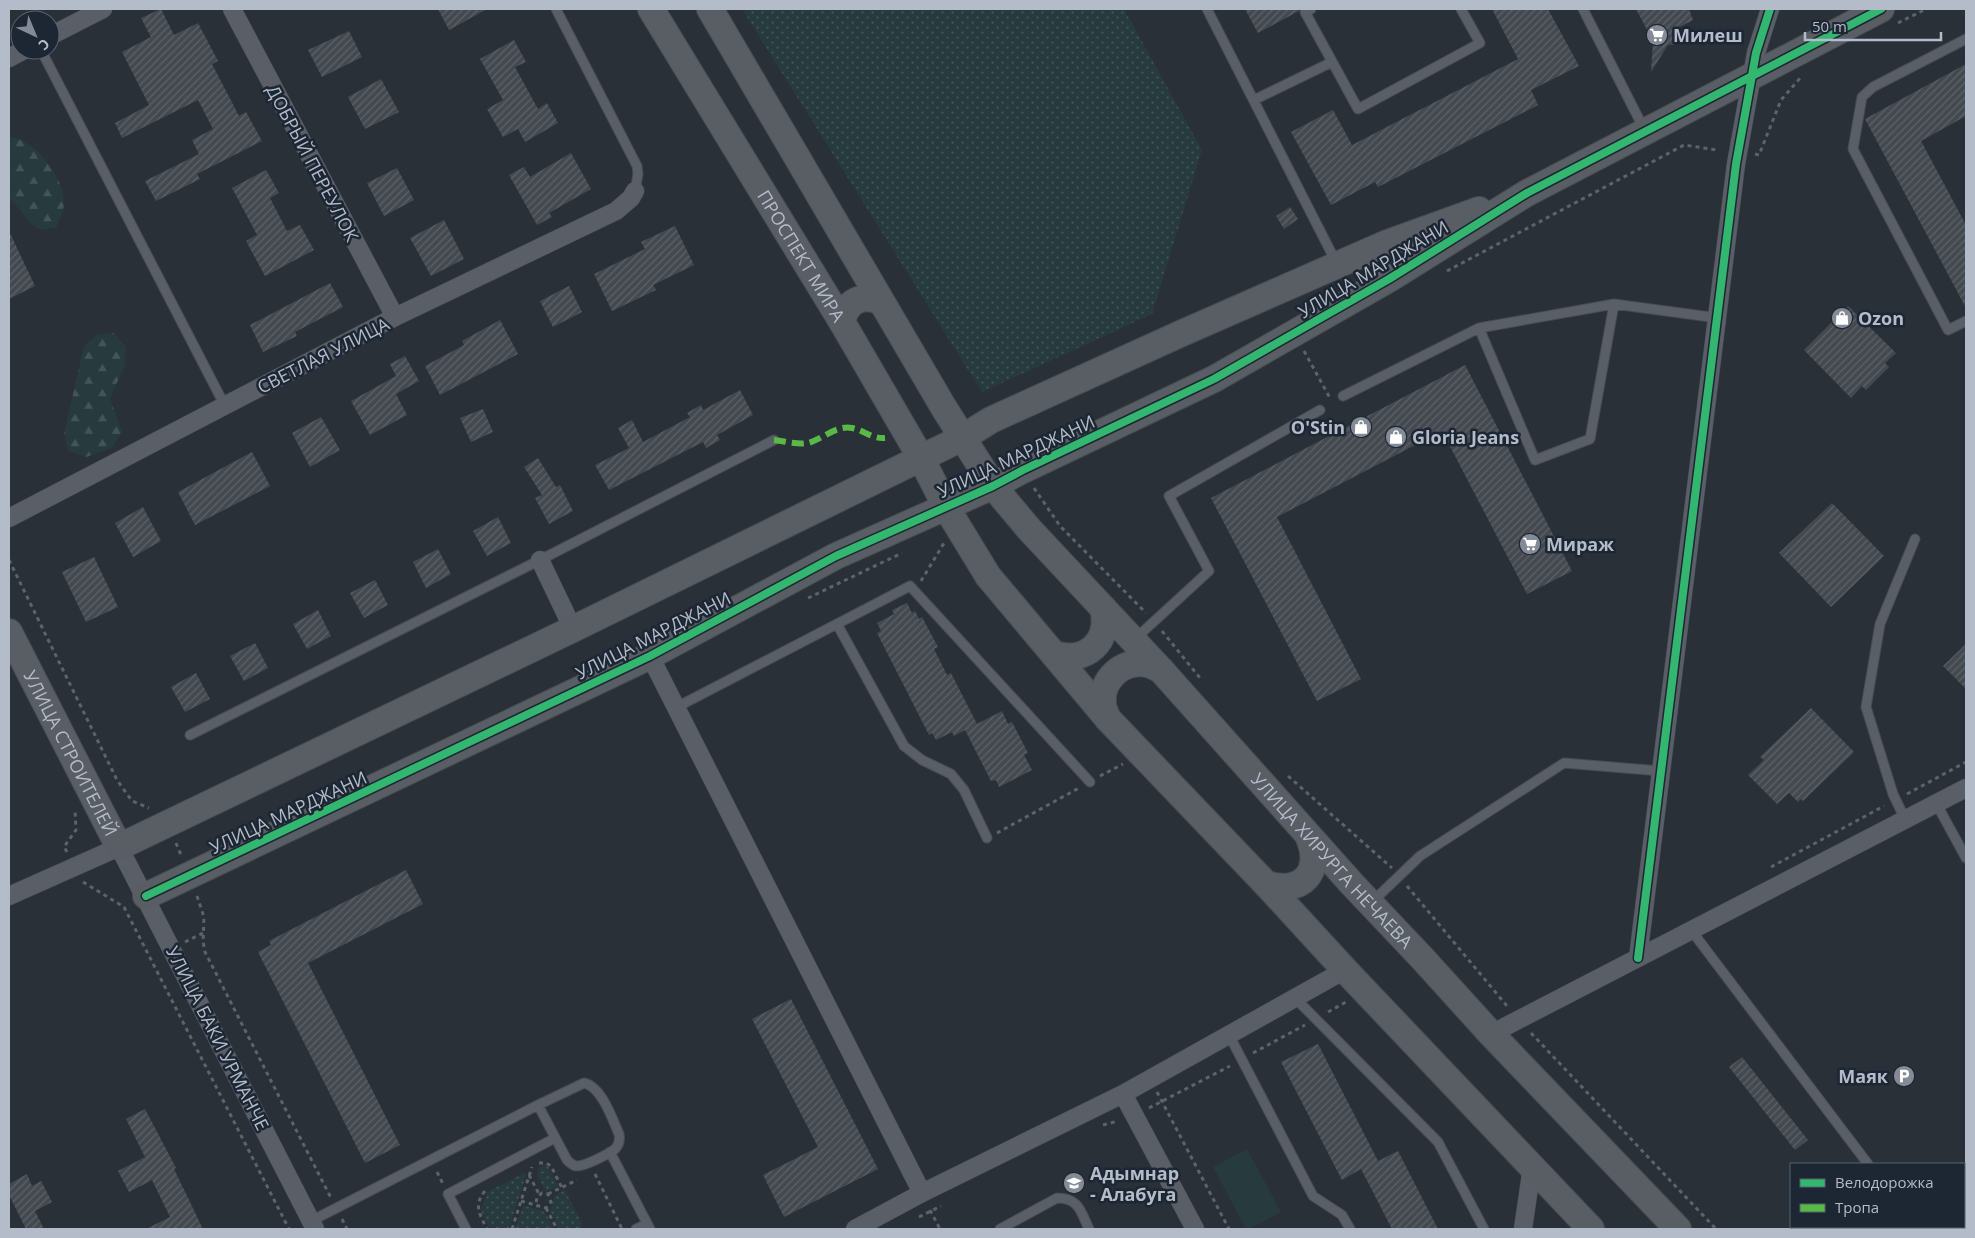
<svg xmlns="http://www.w3.org/2000/svg" width="1975" height="1238" font-family="'Open Sans',sans-serif">
  <style>
    .grass { fill: url(#grass-dots) }
    .forest { fill: url(#forest-firs) }
    .garden { fill: #273a3e }
    .building { fill: url(#building-hatch) }
    .lines { fill: none; stroke-linecap: round; stroke-linejoin: round }
    .lane-casing { stroke: #484c53; stroke-width: 11 }
    .street-casing { stroke: #484c53; stroke-width: 19 }
    .secondary-casing { stroke: #484c53; stroke-width: 28 }
    .path { stroke: #5d636a; stroke-width: 3; stroke-dasharray: 4 4; stroke-linecap: butt }
    .lane { stroke: #5a5e66; stroke-width: 9 }
    .street { stroke: #5a5e66; stroke-width: 18 }
    .secondary { stroke: #595d64; stroke-width: 26 }
    .quiet { stroke: #58b947; stroke-width: 6; stroke-dasharray: 12 6; stroke-linecap: butt }
    .cycleway-casing { stroke: #1d2633; stroke-width: 11 }
    .cycleway { stroke: #33b770; stroke-width: 8 }
    .labels { text-anchor: middle; dominant-baseline: central; stroke-width: 5; stroke-linejoin: round; paint-order: stroke }
    .poi-label { font-size: 18px; font-weight: bold; fill: #b4bcc9; stroke: #1d2633; text-anchor: start }
    .street-label { font-size: 18px; fill: #b4bcc9; stroke: #1d2633 }
  </style>
  <defs>
    <pattern id="grass-dots" width="8" height="8" patternUnits="userSpaceOnUse" patternTransform="scale(1.25)"><rect width="8" height="8" fill="#273a3e"/><path d="M2 2h.1M6 6h.1" fill="none" stroke="#445559" stroke-width="1.8" stroke-linecap="round"/></pattern>
    <pattern id="forest-firs" width="22" height="20" patternUnits="userSpaceOnUse" patternTransform="scale(1.25)"><rect width="22" height="20" fill="#273a3e"/><path d="M5 1l3.5 6h-7zM16 11l3.5 6h-7z" fill="#445559"/></pattern>
    <pattern id="building-hatch" width="6" height="6" patternUnits="userSpaceOnUse" patternTransform="scale(1.25)"><rect width="6" height="6" fill="#444950"/><path d="M-1 1l2-2M0 6l6-6M5 7l2-2" fill="none" stroke="#5d6168"/></pattern>
  </defs>
  <rect width="100%" height="100%" fill="#2a3038"/>
  <path class="grass" d="M 742,9 L 1124,9 L 1202,150 L 1152,314 L 982,392 Z
    M 544,1165 L 548,1166 L 558,1186 L 546,1192 L 537,1174 L 539,1167 Z
    M 524,1173 L 526,1175 L 509,1229 L 490,1229 L 481,1211 L 487,1192 Z
    M 565,1190 L 582,1224 L 582,1229 L 559,1229 L 550,1211 L 555,1195 Z
    M 523,1205 L 545,1212 L 554,1229 L 515,1229 Z"/>
  <path class="forest" d="M 9,137 C 34,138 63,176 64,201 C 65,209 59,220 56,228 C 52,228 44,230 40,229 C 30,226 18,205 9,198 Z
    M 114,333 L 126,347 L 125,365 L 110,398 L 122,432 L 112,448 L 86,457 L 68,451 L 64,434 L 84,346 L 97,335 Z"/>
  <path class="garden" d="M 1247,1149 L 1281,1212 L 1249,1229 L 1246,1229 L 1213,1167 Z"/>
  <path class="building" d="M 161,9 L 174,35 L 198,23 L 218,61 L 212,64 L 239,116 L 246,112 L 262,141 L 197,174 L 200,179 L 156,201 L 145,181 L 199,154 L 192,140 L 213,129 L 198,100 L 122,138 L 115,123 L 149,105 L 122,52 L 151,37 L 141,18 Z
    M 438,9 L 487,9 L 449,30 Z
    M 1245,9 L 1300,9 L 1299,11 L 1258,33 Z
    M 1492,9 L 1548,9 L 1579,66 L 1531,90 L 1538,105 L 1378,187 L 1375,182 L 1331,205 L 1291,132 L 1333,110 L 1352,145 L 1518,59 Z
    M 1636,9 L 1689,9 L 1693,20 L 1678,28 L 1677,44 L 1668,45 L 1651,72 L 1653,41 Z
    M 349,31 L 362,57 L 322,77 L 308,50 Z
    M 514,40 L 526,62 L 515,67 L 538,109 L 547,103 L 558,123 L 525,142 L 518,129 L 503,137 L 487,109 L 503,100 L 480,59 Z
    M 1966,64 L 1966,116 L 1921,141 L 1966,225 L 1966,308 L 1865,119 Z
    M 381,79 L 399,112 L 365,129 L 348,97 Z
    M 571,153 L 591,189 L 549,213 L 552,217 L 537,225 L 509,175 L 524,167 L 530,177 Z
    M 397,168 L 414,200 L 384,216 L 367,183 Z
    M 266,170 L 279,193 L 270,198 L 287,231 L 300,225 L 314,250 L 265,276 L 246,241 L 257,235 L 232,188 Z
    M 1290,207 L 1298,219 L 1284,229 L 1276,216 Z
    M 444,220 L 464,259 L 431,276 L 410,238 Z
    M 675,226 L 694,265 L 653,285 L 656,290 L 612,311 L 594,274 L 645,249 L 641,242 Z
    M 9,231 L 35,286 L 9,299 Z
    M 330,283 L 343,307 L 295,332 L 297,336 L 263,352 L 250,325 Z
    M 569,286 L 582,312 L 553,327 L 540,301 Z
    M 1848,306 L 1896,353 L 1885,363 L 1889,367 L 1866,390 L 1862,386 L 1851,398 L 1804,350 Z
    M 500,320 L 518,354 L 440,395 L 425,366 L 464,345 L 462,341 Z
    M 405,356 L 419,381 L 396,394 L 407,415 L 370,435 L 351,401 L 396,376 L 390,364 Z
    M 1465,365 L 1572,571 L 1527,594 L 1442,431 L 1277,517 L 1361,679 L 1317,701 L 1211,498 Z
    M 740,390 L 753,415 L 717,435 L 720,440 L 706,448 L 703,442 L 609,490 L 595,465 L 629,448 L 618,428 L 632,420 L 643,442 L 690,417 L 687,413 L 701,405 L 703,410 Z
    M 483,409 L 493,432 L 471,442 L 460,418 Z
    M 321,417 L 340,450 L 310,467 L 292,433 Z
    M 252,452 L 270,486 L 195,525 L 178,492 Z
    M 538,458 L 556,487 L 560,485 L 573,511 L 549,524 L 535,498 L 542,495 L 524,467 Z
    M 1832,503 L 1884,556 L 1831,607 L 1779,553 Z
    M 143,507 L 161,541 L 133,557 L 115,523 Z
    M 498,517 L 511,543 L 487,556 L 473,531 Z
    M 438,549 L 451,574 L 426,588 L 413,562 Z
    M 94,557 L 118,607 L 86,622 L 62,572 Z
    M 375,580 L 388,605 L 364,618 L 350,593 Z
    M 907,603 L 912,613 L 915,611 L 919,619 L 922,617 L 938,647 L 934,649 L 947,675 L 951,673 L 977,724 L 969,728 L 1002,711 L 1008,724 L 1012,722 L 1028,753 L 1024,755 L 1032,770 L 999,787 L 996,780 L 991,781 L 965,730 L 954,736 L 952,732 L 936,740 L 932,733 L 929,735 L 877,633 L 881,631 L 877,623 L 894,614 L 892,610 Z
    M 318,610 L 331,636 L 307,649 L 293,624 Z
    M 255,643 L 268,668 L 244,681 L 230,656 Z
    M 1966,644 L 1966,689 L 1943,666 Z
    M 196,673 L 210,699 L 185,712 L 171,687 Z
    M 1811,708 L 1854,752 L 1803,801 L 1801,799 L 1798,802 L 1789,793 L 1777,804 L 1748,775 L 1764,760 L 1760,757 Z
    M 406,870 L 423,904 L 308,963 L 400,1145 L 365,1163 L 258,952 L 271,945 L 269,941 Z
    M 791,999 L 878,1169 L 784,1217 L 763,1175 L 818,1147 L 752,1019 Z
    M 1318,1044 L 1378,1161 L 1398,1151 L 1438,1229 L 1392,1229 L 1361,1169 L 1342,1180 L 1281,1062 Z
    M 1742,1057 L 1808,1140 L 1795,1150 L 1729,1067 Z
    M 145,1109 L 176,1168 L 174,1169 L 203,1229 L 146,1229 L 170,1217 L 152,1180 L 129,1192 L 118,1171 L 145,1157 L 126,1119 Z
    M 27,1174 L 32,1186 L 41,1181 L 52,1202 L 35,1211 L 44,1229 L 26,1229 L 9,1195 L 9,1184 Z"/>
  <g class="lines">
    <g class="lane-casing">
      <path id="lane" d="M 556,9 L 637,166 L 638,174 L 635,191
        M 1207,9 L 1336,262
        M 1311,9 L 1305,12 L 1358,109 L 1480,43 L 1461,9
        M 1583,9 L 1644,129
        M 1966,39 L 1873,87 L 1862,97 L 1853,149 L 1948,330 L 1966,321
        M 41,50 L 225,406
        M 1254,100 L 1332,62
        M 1479,328 L 1614,304
        M 1343,396 L 1479,328 L 1535,460 L 1590,439 L 1614,304 L 1718,318
        M 837,624 L 904,746 L 922,760 L 951,774 L 964,790 L 987,838
        M 1136,638 L 1209,571 L 1169,496 L 1320,410
        M 675,708 L 910,586 L 1090,782
        M 190,735 L 540,560 L 774,440
        M 1936,803 L 1966,858
        M 1905,819 L 1893,794 L 1866,707 L 1880,624 L 1915,539
        M 1372,902 L 1420,856 L 1564,763 L 1661,771
        M 1691,930 L 1868,1164
        M 1295,998 L 1438,1142 L 1484,1229
        M 1229,1035 L 1313,1196 L 1342,1215 L 1350,1229
        M 584,1083 C 601,1086 612,1118 619,1134 C 620,1139 619,1145 615,1149 C 609,1154 585,1166 577,1166 C 573,1166 570,1163 567,1160 L 538,1105 Z
        M 610,1152 L 650,1229
        M 311,1221 L 538,1105
        M 1916,1227 L 1918,1229
        M 466,1229 L 448,1194 L 555,1138
        M 636,1229 L 647,1224
        M 1000,1229 L 1057,1198 C 1079,1198 1081,1212 1089,1229
        M 1958,1229 L 1966,1227"/>
    </g>
    <g class="street-casing">
      <path id="street" d="M 232,9 L 395,317
        M 50,36 L 103,9
        M 9,58 L 24,50
        M 9,518 L 395,317 L 616,211 L 631,198 L 635,191
        M 540,560 L 573,629
        M 650,656 L 922,1193
        M 9,896 L 119,847 L 315,1229
        M 1638,958 L 1736,164 L 1756,53 L 1770,9
        M 1491,1034 L 1966,788
        M 1123,1094 L 1195,1229
        M 855,1229 L 922,1193 L 1123,1094 L 1345,970
        M 1523,1229 L 1532,1167"/>
    </g>
    <g class="secondary-casing">
      <g id="secondary">
        <path id="s1" d="M 651,9 L 842,322 L 921,458 L 946,507 L 988,576 L 1108,719 L 1266,884 L 1345,970 L 1591,1229"/>
        <path id="s2" d="M 710,9 L 944,408 L 993,486 L 1029,529 L 1161,670 L 1352,884 L 1423,959 L 1491,1034 L 1678,1229"/>
        <path d="M 842,322 C 846,301 863,293 881,302"/>
        <path id="s3" d="M 9,632 L 119,847 L 573,629 L 921,458 L 962,438 L 991,420 L 1180,334 L 1385,244 L 1479,210"/>
        <path d="M 1054,654 C 1087,664 1111,641 1103,608"/>
        <path d="M 1108,719 C 1106,714 1103,709 1103,704 C 1100,680 1123,659 1147,664 C 1152,665 1157,668 1161,670"/>
        <path d="M 1266,884 C 1302,895 1323,872 1309,838"/>
        <path d="M 146,896 L 650,656 L 836,556 L 993,486 L 1023,470 L 1214,379 L 1389,279 L 1527,193 L 1881,9"/>
      </g>
    </g>
    <path class="path" d="M 1898,23 L 1926,9
      M 1755,154 L 1759,155 L 1781,100 L 1801,77
      M 1447,271 L 1684,145 L 1717,150
      M 1304,351 L 1330,398
      M 1034,488 L 1060,526 L 1146,613
      M 9,560 L 117,780 L 132,801 L 149,808
      M 921,581 L 944,543
      M 808,598 L 902,553
      M 1162,631 L 1200,678
      M 1100,776 L 1123,764
      M 1288,776 L 1392,868
      M 1907,794 L 1966,762
      M 997,833 L 1079,788
      M 176,843 L 181,855
      M 67,852 L 64,847 L 76,830 L 75,810
      M 1771,867 L 1884,806
      M 83,882 L 124,907 L 289,1229
      M 1407,886 L 1507,1006
      M 197,896 L 204,917 L 203,941 L 205,952 L 331,1198
      M 185,942 L 203,933
      M 1328,1012 L 1346,1002
      M 1531,1033 L 1716,1229
      M 1253,1053 L 1305,1025
      M 1157,1092 L 1229,1229
      M 1149,1108 L 1230,1066
      M 1103,1125 L 1118,1121
      M 539,1163 L 546,1163 L 551,1166 L 562,1188
      M 437,1172 L 443,1184
      M 595,1174 L 622,1229
      M 529,1175 L 539,1194
      M 485,1191 C 473,1205 480,1215 487,1229
      M 548,1194 L 577,1180
      M 521,1201 L 546,1208 L 551,1202 L 548,1194 L 542,1193 L 537,1197 L 536,1204 L 538,1207
      M 546,1208 L 557,1229
      M 930,1210 L 940,1229
      M 919,1217 L 941,1206
      M 342,1219 L 347,1229
      M 512,1229 L 532,1167"/>
    <use href="#lane" class="lane"/>
    <use href="#street" class="street"/>
    <use href="#secondary" class="secondary"/>
    <path class="quiet" d="M 774,440 C 784,441 797,445 808,443 C 823,439 836,425 852,428 C 864,430 871,439 885,438"/>
    <g class="cycleway-casing">
      <path id="cycleway" d="M 146,896 L 650,656 L 836,556 L 993,486 L 1023,470 L 1214,379 L 1389,279 L 1527,193 L 1881,9
        M 1638,958 L 1736,164 L 1756,53 L 1770,9"/>
    </g>
    <use href="#cycleway" class="cycleway"/>
  </g>
  <defs>
    <g id="supermarket-disc" transform="scale(1.125)"><circle r="9.5" fill="#848b96" stroke="#1d2633"/><path d="M-6-5.5h2.5l.6 2H6L4.5 2H-2.5L-4.4-4H-6ZM-1.5 3.2a1.3 1.3 0 1 0 .1 0ZM3 3.2a1.3 1.3 0 1 0 .1 0Z" fill="#fff"/></g>
    <g id="shop-disc" transform="scale(1.125)"><circle r="9.5" fill="#848b96" stroke="#1d2633"/><path d="M-5-2.5h2.3a2.7 3.5 0 0 1 5.4 0H5L5.5 6h-11ZM-1.5-2.5h3a1.5 2.3 0 0 0-3 0Z" fill="#fff"/></g>
    <g id="parking-disc" transform="scale(1.125)"><circle r="9.5" fill="#848b96" stroke="#1d2633"/><path d="M-3.5-5.5H1a3.5 3.5 0 0 1 0 7H-1V5.5H-3.5ZM-1-3.4V-.6H.8a1.4 1.4 0 0 0 0-2.8Z" fill="#fff"/></g>
    <g id="school-disc" transform="scale(1.125)"><circle r="9.5" fill="#848b96" stroke="#1d2633"/><path d="M0-5L7-2L0 1L-7-2ZM-4 1L0 2.5L4 1V4Q0 6-4 4Z" fill="#fff"/></g>
  </defs>
  <g fill-rule="evenodd">
    <use href="#supermarket-disc" x="1657" y="35"/>
    <use href="#shop-disc" x="1842" y="318"/>
    <use href="#shop-disc" x="1361" y="427"/>
    <use href="#shop-disc" x="1396" y="437"/>
    <use href="#supermarket-disc" x="1530" y="544"/>
    <use href="#parking-disc" x="1904" y="1076"/>
    <use href="#school-disc" x="1074" y="1183"/>
  </g>
  <g class="labels">
    <g class="poi-label">
      <text x="1673" y="35">Милеш</text>
      <text x="1858" y="318">Ozon</text>
      <text x="1345" y="427" text-anchor="end">O'Stin</text>
      <text x="1412" y="437">Gloria Jeans</text>
      <text x="1546" y="544">Мираж</text>
      <text x="1888" y="1076" text-anchor="end">Маяк</text>
      <text x="1090" y="1173">Адымнар<tspan x="1090" dy="21">- Алабуга</tspan></text>
    </g>
    <g class="street-label">
      <text transform="translate(313 163) rotate(62)">ДОБРЫЙ ПЕРЕУЛОК</text>
      <text stroke="none"><textPath href="#s1" startOffset="289">ПРОСПЕКТ МИРА</textPath></text>
      <text transform="translate(1373 269) rotate(-31)">УЛИЦА МАРДЖАНИ</text>
      <text transform="translate(323 355) rotate(-27)">СВЕТЛАЯ УЛИЦА</text>
      <text transform="translate(1016 456) rotate(-25)">УЛИЦА МАРДЖАНИ</text>
      <text transform="translate(653 635) rotate(-27)">УЛИЦА МАРДЖАНИ</text>
      <text stroke="none"><textPath href="#s3" startOffset="136">УЛИЦА СТРОИТЕЛЕЙ</textPath></text>
      <text transform="translate(288 812) rotate(-25)">УЛИЦА МАРДЖАНИ</text>
      <text stroke="none"><textPath href="#s2" startOffset="1060">УЛИЦА ХИРУРГА НЕЧАЕВА</textPath></text>
      <text transform="translate(218 1038) rotate(63)">УЛИЦА БАКИ УРМАНЧЕ</text>
    </g>
  </g>
  <rect width="1975" height="1238" fill="none" stroke="#b4bcc9" stroke-width="20"/>
  <rect x="1790" y="1163" width="175" height="65" fill="#1d2633" stroke="#59626f"/>
  <rect x="1800" y="1179" width="25" height="8" fill="#33b770" stroke="#59626f"/>
  <text x="1835" y="1188" font-size="15" fill="#b4bcc9">Велодорожка</text>
  <rect x="1800" y="1204" width="25" height="8" fill="#58b947" stroke="#59626f"/>
  <text x="1835" y="1213" font-size="15" fill="#b4bcc9">Тропа</text>
  <g transform="translate(35 35) rotate(136)"><circle r="24" fill="#1d2633" stroke="#59626f"/>
  <path d="M0-4L9 19L0 12L-9 19Z" fill="#848b96"/>
  <text y="-8" font-size="14" font-weight="bold" text-anchor="middle" fill="#b4bcc9">С</text>
  </g>
  <path d="M1805 32v8h136v-8" fill="none" stroke="#b4bcc9" stroke-width="2.5"/>
  <text x="1812" y="32" font-size="15" fill="#b4bcc9" stroke="#1d2633" stroke-width="4" paint-order="stroke">50 m</text>
</svg>
